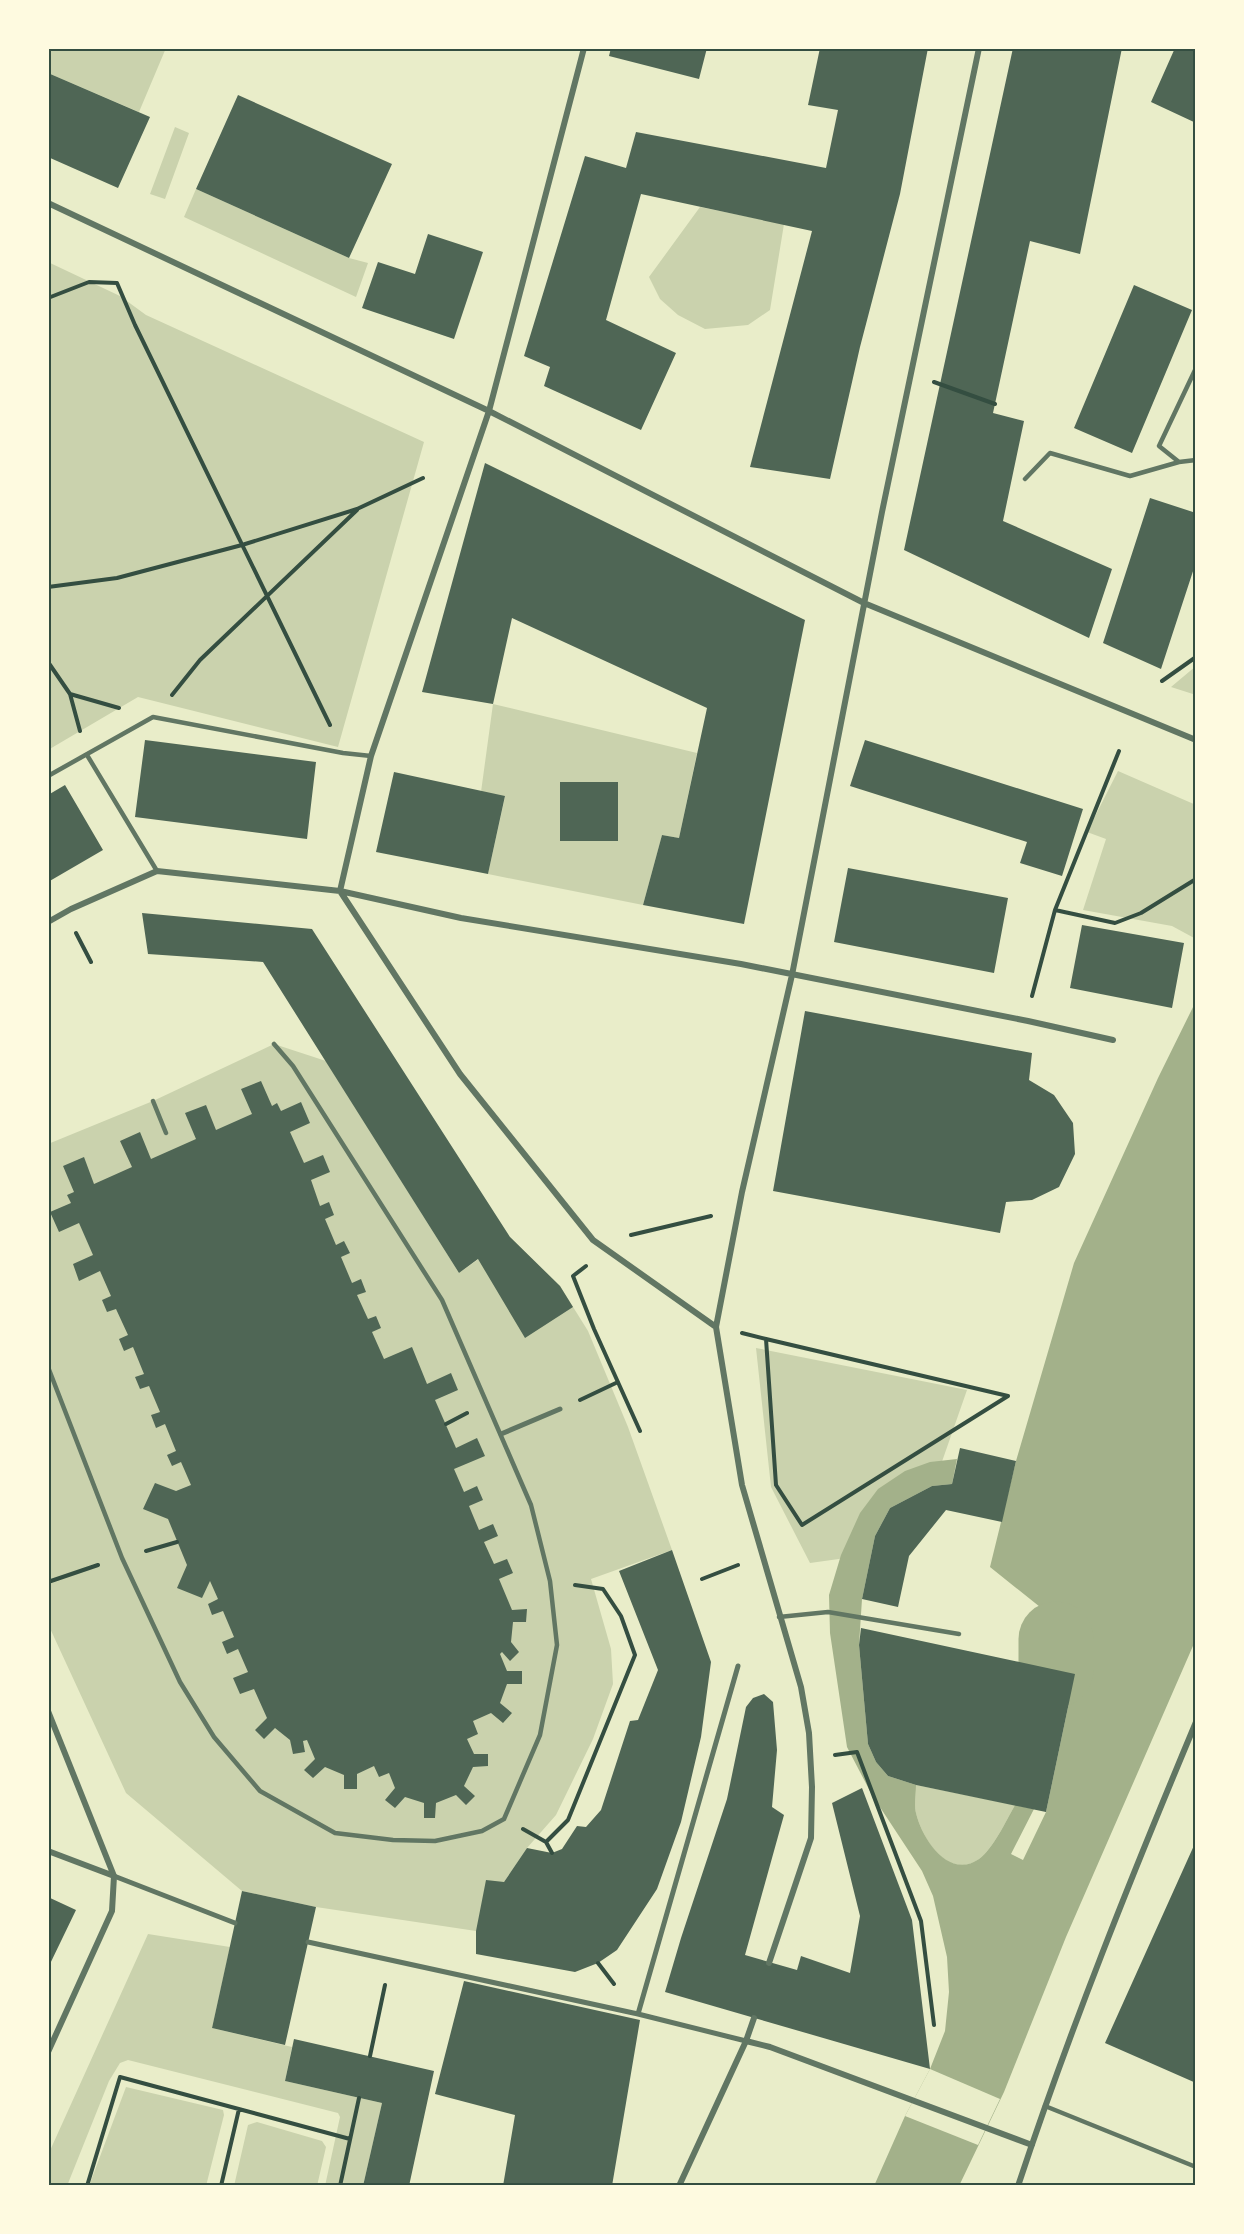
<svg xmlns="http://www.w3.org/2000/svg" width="1244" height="2234" font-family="Signika,sans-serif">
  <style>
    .green { fill: #cad2ad; fill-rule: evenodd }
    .water { fill: #a3b18a }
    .pier { fill: #e9edc9 }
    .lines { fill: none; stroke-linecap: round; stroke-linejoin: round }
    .river { stroke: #a3b18a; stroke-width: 75 }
    .building { fill: #4f6655 }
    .path { stroke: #344e41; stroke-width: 4 }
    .service { stroke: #617663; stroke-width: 4.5 }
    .pedestrian { stroke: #617663; stroke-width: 5 }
    .minor { stroke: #617663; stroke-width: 6 }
    .neatline { fill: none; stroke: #344e41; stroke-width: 2 }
  </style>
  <rect width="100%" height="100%" fill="#e9edc9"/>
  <path class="green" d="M 48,48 L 166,48 L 139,112 L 48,73 Z
    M 175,127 L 189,133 L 165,199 L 150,194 Z
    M 196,189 L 349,258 L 368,263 L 356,297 L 184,217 Z
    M 700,207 L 784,224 L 770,310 L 748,325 L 705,329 L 678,315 L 660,299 L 649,277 Z
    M 48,262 L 120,296 L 146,315 L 424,442 L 338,747 L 138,697 L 48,750 Z
    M 1196,666 L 1196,695 L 1171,687 Z
    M 493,704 L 697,753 L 679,838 L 662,835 L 643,905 L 488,874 L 505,797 L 481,792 ZM 560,782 L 618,782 L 618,841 L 560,841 Z
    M 1118,771 L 1196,805 L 1196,939 L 1172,926 L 1083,910 L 1106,839 L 1087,832 Z
    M 274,1044 L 326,1061 L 459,1273 L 510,1237 L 560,1286 L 588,1331 L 628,1427 L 672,1550 L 591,1579 L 611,1649 L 613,1684 L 593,1739 L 556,1815 L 527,1848 L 504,1882 L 476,1931 L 316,1907 L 242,1891 L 126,1793 L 48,1624 L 48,1144 L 153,1101 Z
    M 756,1348 L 967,1390 L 938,1473 L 887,1498 L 853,1557 L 810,1563 L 771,1487 Z
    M 916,1785 L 1015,1805 C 1006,1821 993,1849 979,1859 C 949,1881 922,1839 916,1813 C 914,1805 916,1794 916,1785 Z
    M 148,1934 L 230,1947 L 212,2028 L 292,2047 L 285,2081 L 382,2103 L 363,2186 L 325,2186 L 340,2117 L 338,2113 L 128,2060 L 120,2063 L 109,2081 L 67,2186 L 48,2186 L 48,2155 Z
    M 126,2087 L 223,2110 L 224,2115 L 206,2186 L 89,2186 Z
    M 257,2122 L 322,2141 L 326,2147 L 317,2186 L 234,2186 L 248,2125 Z"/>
  <path class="water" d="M 1196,1001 L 1196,1639 L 1066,1937 L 1004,2092 L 959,2186 L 874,2186 L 905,2116 L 930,2069 L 945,2031 L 949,1992 L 947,1957 L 933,1896 L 922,1871 L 872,1795 L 847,1747 L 830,1633 L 829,1595 L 841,1555 L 860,1513 L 878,1489 L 905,1471 L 930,1462 L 957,1459 L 952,1484 L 932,1486 L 890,1508 L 875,1536 L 862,1599 L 859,1645 L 868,1744 L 876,1762 L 888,1776 L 916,1785 C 916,1794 914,1805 916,1813 C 922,1839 949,1880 979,1859 C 993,1849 1006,1821 1015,1805 L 1034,1809 L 1011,1854 L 1023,1860 L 1046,1812 L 1075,1674 L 1070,1631 L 990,1567 L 1016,1461 L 1074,1263 L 1158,1078 Z"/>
  <path class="pier" d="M 930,2069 L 1000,2099 L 978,2145 L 905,2116 Z"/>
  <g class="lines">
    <path class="river" d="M 1056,1639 L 1056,1670"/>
  </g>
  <path class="building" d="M 611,48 L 707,48 L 699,79 L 609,56 Z
    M 820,48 L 928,48 L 900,194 L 860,347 L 830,479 L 750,467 L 812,231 L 641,194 L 606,320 L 676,353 L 641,430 L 544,386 L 550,367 L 524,356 L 585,156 L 626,168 L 636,132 L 826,168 L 838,110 L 808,105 Z
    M 1013,48 L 1122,48 L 1080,254 L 1030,241 L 993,413 L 1024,421 L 1003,521 L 1112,569 L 1089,638 L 904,550 Z
    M 1175,48 L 1196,48 L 1196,123 L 1151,102 Z
    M 48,73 L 150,117 L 118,188 L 48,157 Z
    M 238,95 L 392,164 L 349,258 L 196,189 Z
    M 428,234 L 483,252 L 454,339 L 362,308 L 378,262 L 415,274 Z
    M 1134,285 L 1192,310 L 1132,453 L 1074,428 Z
    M 485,463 L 805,620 L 744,924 L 643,905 L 662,835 L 679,838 L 707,708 L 512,618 L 493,704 L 422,692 Z
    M 1150,498 L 1196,513 L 1196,562 L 1161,669 L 1103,643 Z
    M 145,740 L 316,762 L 307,839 L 135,817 Z
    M 865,740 L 1083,809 L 1062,876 L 1020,863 L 1027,842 L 850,786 Z
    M 394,772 L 505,796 L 488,874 L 376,852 Z
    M 560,782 L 618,782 L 618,841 L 560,841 Z
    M 65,785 L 103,850 L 48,882 L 48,795 Z
    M 848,868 L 1008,898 L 994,973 L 834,942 Z
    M 142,913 L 312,929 L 510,1237 L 560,1286 L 573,1307 L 525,1338 L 478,1259 L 459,1273 L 263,962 L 148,954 Z
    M 1082,925 L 1184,943 L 1172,1008 L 1070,988 Z
    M 805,1011 L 1032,1053 L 1029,1080 L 1054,1095 L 1073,1123 L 1075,1154 L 1059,1187 L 1032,1200 L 1006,1202 L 1000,1233 L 773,1191 Z
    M 261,1081 L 272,1106 L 277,1103 L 281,1111 L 301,1102 L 310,1123 L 290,1132 L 304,1163 L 323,1155 L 330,1172 L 311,1180 L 320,1206 L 329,1202 L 334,1215 L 325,1219 L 336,1245 L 344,1241 L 350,1253 L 341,1257 L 352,1283 L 361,1279 L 366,1292 L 357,1295 L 368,1319 L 376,1316 L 381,1328 L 372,1332 L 384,1359 L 412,1347 L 427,1384 L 451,1373 L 458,1390 L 435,1400 L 456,1448 L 477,1438 L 485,1456 L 454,1469 L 464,1492 L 477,1486 L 483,1500 L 469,1506 L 479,1530 L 493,1524 L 498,1536 L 484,1542 L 494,1564 L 507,1559 L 513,1573 L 499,1579 L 512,1610 L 527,1609 L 526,1622 L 513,1622 L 511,1642 L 519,1652 L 510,1661 L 502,1652 L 500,1654 L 507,1671 L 522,1671 L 522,1684 L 507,1684 L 500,1703 L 512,1713 L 503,1723 L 491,1713 L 473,1721 L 478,1734 L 467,1739 L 474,1754 L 488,1754 L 488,1766 L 473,1767 L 464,1786 L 475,1796 L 466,1805 L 456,1795 L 436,1803 L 435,1818 L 424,1818 L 424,1803 L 405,1797 L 395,1808 L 385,1800 L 395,1788 L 389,1773 L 379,1777 L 374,1766 L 357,1774 L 357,1789 L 344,1789 L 344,1775 L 325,1767 L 313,1778 L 304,1770 L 315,1759 L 307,1740 L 303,1741 L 305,1752 L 293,1754 L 290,1740 L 275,1728 L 264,1739 L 255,1730 L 267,1718 L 254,1689 L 240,1694 L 233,1678 L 248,1672 L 238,1649 L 227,1654 L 222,1642 L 234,1637 L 223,1611 L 212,1615 L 208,1604 L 218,1599 L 210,1581 L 202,1598 L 177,1588 L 187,1565 L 168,1519 L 143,1509 L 155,1483 L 176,1491 L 191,1485 L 181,1462 L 172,1466 L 167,1455 L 176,1451 L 165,1424 L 156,1428 L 151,1415 L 160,1412 L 149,1386 L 140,1389 L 135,1377 L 144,1374 L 133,1347 L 124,1351 L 119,1339 L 128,1335 L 116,1309 L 107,1312 L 102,1300 L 111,1296 L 100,1271 L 79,1281 L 73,1264 L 93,1255 L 79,1223 L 59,1232 L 50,1212 L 71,1203 L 67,1195 L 74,1192 L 63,1166 L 84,1157 L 94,1184 L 132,1167 L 120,1141 L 140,1132 L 151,1159 L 196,1139 L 185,1113 L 206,1105 L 216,1130 L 252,1114 L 241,1089 Z
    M 960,1448 L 1016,1461 L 1002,1522 L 946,1510 L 909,1556 L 898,1607 L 862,1599 L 875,1536 L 890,1508 L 932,1486 L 952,1484 Z
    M 672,1550 L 711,1662 L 701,1737 L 681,1822 L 657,1889 L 617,1950 L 598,1963 L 575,1972 L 476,1954 L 476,1931 L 486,1880 L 504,1882 L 527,1848 L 552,1853 L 562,1849 L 577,1826 L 586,1827 L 601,1810 L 630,1721 L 638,1720 L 658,1670 L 619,1571 Z
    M 861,1628 L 1075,1674 L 1046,1812 L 916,1785 L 888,1776 L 876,1762 L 868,1744 L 859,1645 Z
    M 764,1694 L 773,1702 L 777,1750 L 772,1807 L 784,1815 L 745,1955 L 797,1970 L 801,1956 L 850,1973 L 860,1916 L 832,1803 L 862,1788 L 912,1920 L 930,2069 L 665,1992 L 681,1938 L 727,1799 L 746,1707 L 753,1698 Z
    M 1196,1841 L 1196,2083 L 1105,2043 Z
    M 242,1891 L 316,1907 L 285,2045 L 212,2028 Z
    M 48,1897 L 76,1910 L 48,1968 Z
    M 464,1981 L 640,2020 L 612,2186 L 503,2186 L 515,2115 L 435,2094 Z
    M 294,2039 L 434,2071 L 409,2186 L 363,2186 L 382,2103 L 285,2081 Z"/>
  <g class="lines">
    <path class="path" d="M 48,298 L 89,282 L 117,283 L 135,325 L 330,725
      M 934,382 L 995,404
      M 48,587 L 117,578 L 242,545 L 357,509 L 423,478
      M 48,662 L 70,694 L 80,731
      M 1162,681 L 1196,657
      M 70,694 L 119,708
      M 172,695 L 200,660 L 357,510
      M 1055,910 L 1115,923 L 1141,913 L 1196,879
      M 76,933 L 91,962
      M 1032,996 L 1055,910 L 1119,751
      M 631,1235 L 711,1216
      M 586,1266 L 573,1276 L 594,1329 L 640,1431
      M 742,1333 L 766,1339 L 1008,1396 L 802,1525 L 776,1485 L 766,1339
      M 580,1400 L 618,1382
      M 446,1424 L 467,1413
      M 146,1551 L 177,1542
      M 702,1579 L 738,1565
      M 48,1582 L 98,1565
      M 835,1755 L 857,1752 L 921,1921 L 934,2025
      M 523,1829 L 546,1842 L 568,1820 L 635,1655 L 621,1616 L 603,1589 L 575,1585
      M 546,1842 L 552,1853
      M 598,1963 L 614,1984
      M 370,2056 L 385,1985
      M 87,2186 L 120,2077 L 350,2139
      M 221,2186 L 239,2109
      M 340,2186 L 359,2098"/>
    <path class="service" d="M 1196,368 L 1159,446 L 1179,462 L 1196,460
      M 1025,479 L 1050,453 L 1130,476 L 1179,462
      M 87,755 L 157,871
      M 48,776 L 153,717 L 343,753 L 371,756
      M 153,1101 L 166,1133
      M 48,1367 L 122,1558 L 180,1682 L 214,1737 L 260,1791 L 335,1833 L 393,1840 L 435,1841 L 482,1831 L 504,1819 L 540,1735 L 557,1645 L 550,1581 L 531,1505 L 442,1300 L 293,1066 L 274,1044
      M 779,1617 L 828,1612 L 959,1634
      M 1045,2106 L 1196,2167"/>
    <path class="pedestrian" d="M 501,1434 L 560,1409
      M 114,1876 L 235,1923
      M 308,1942 L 638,2014 L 746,2041
      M 638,2014 L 738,1666"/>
    <path class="minor" d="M 584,48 L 489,411 L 371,756 L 340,891 L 460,1074 L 593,1240 L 716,1327
      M 48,203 L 489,411 L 864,603 L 1196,740
      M 48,922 L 71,909 L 157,871 L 340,891 L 461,918 L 741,964 L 1028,1021 L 1113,1040
      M 48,1711 L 114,1876 L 112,1911 L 48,2052
      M 48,1851 L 114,1876
      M 769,1963 L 811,1838 L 812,1787 L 809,1733 L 801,1687 L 742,1485 L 716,1327 L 742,1192 L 792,975 L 882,512 L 979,48
      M 746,2041 L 770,2047 L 1032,2145
      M 679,2186 L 746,2041 L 754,2018
      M 1018,2186 C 1070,2029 1132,1875 1196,1722"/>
  </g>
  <rect width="1244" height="2234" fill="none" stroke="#fefae0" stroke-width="99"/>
  <rect x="50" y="50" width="1144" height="2134" class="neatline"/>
</svg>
